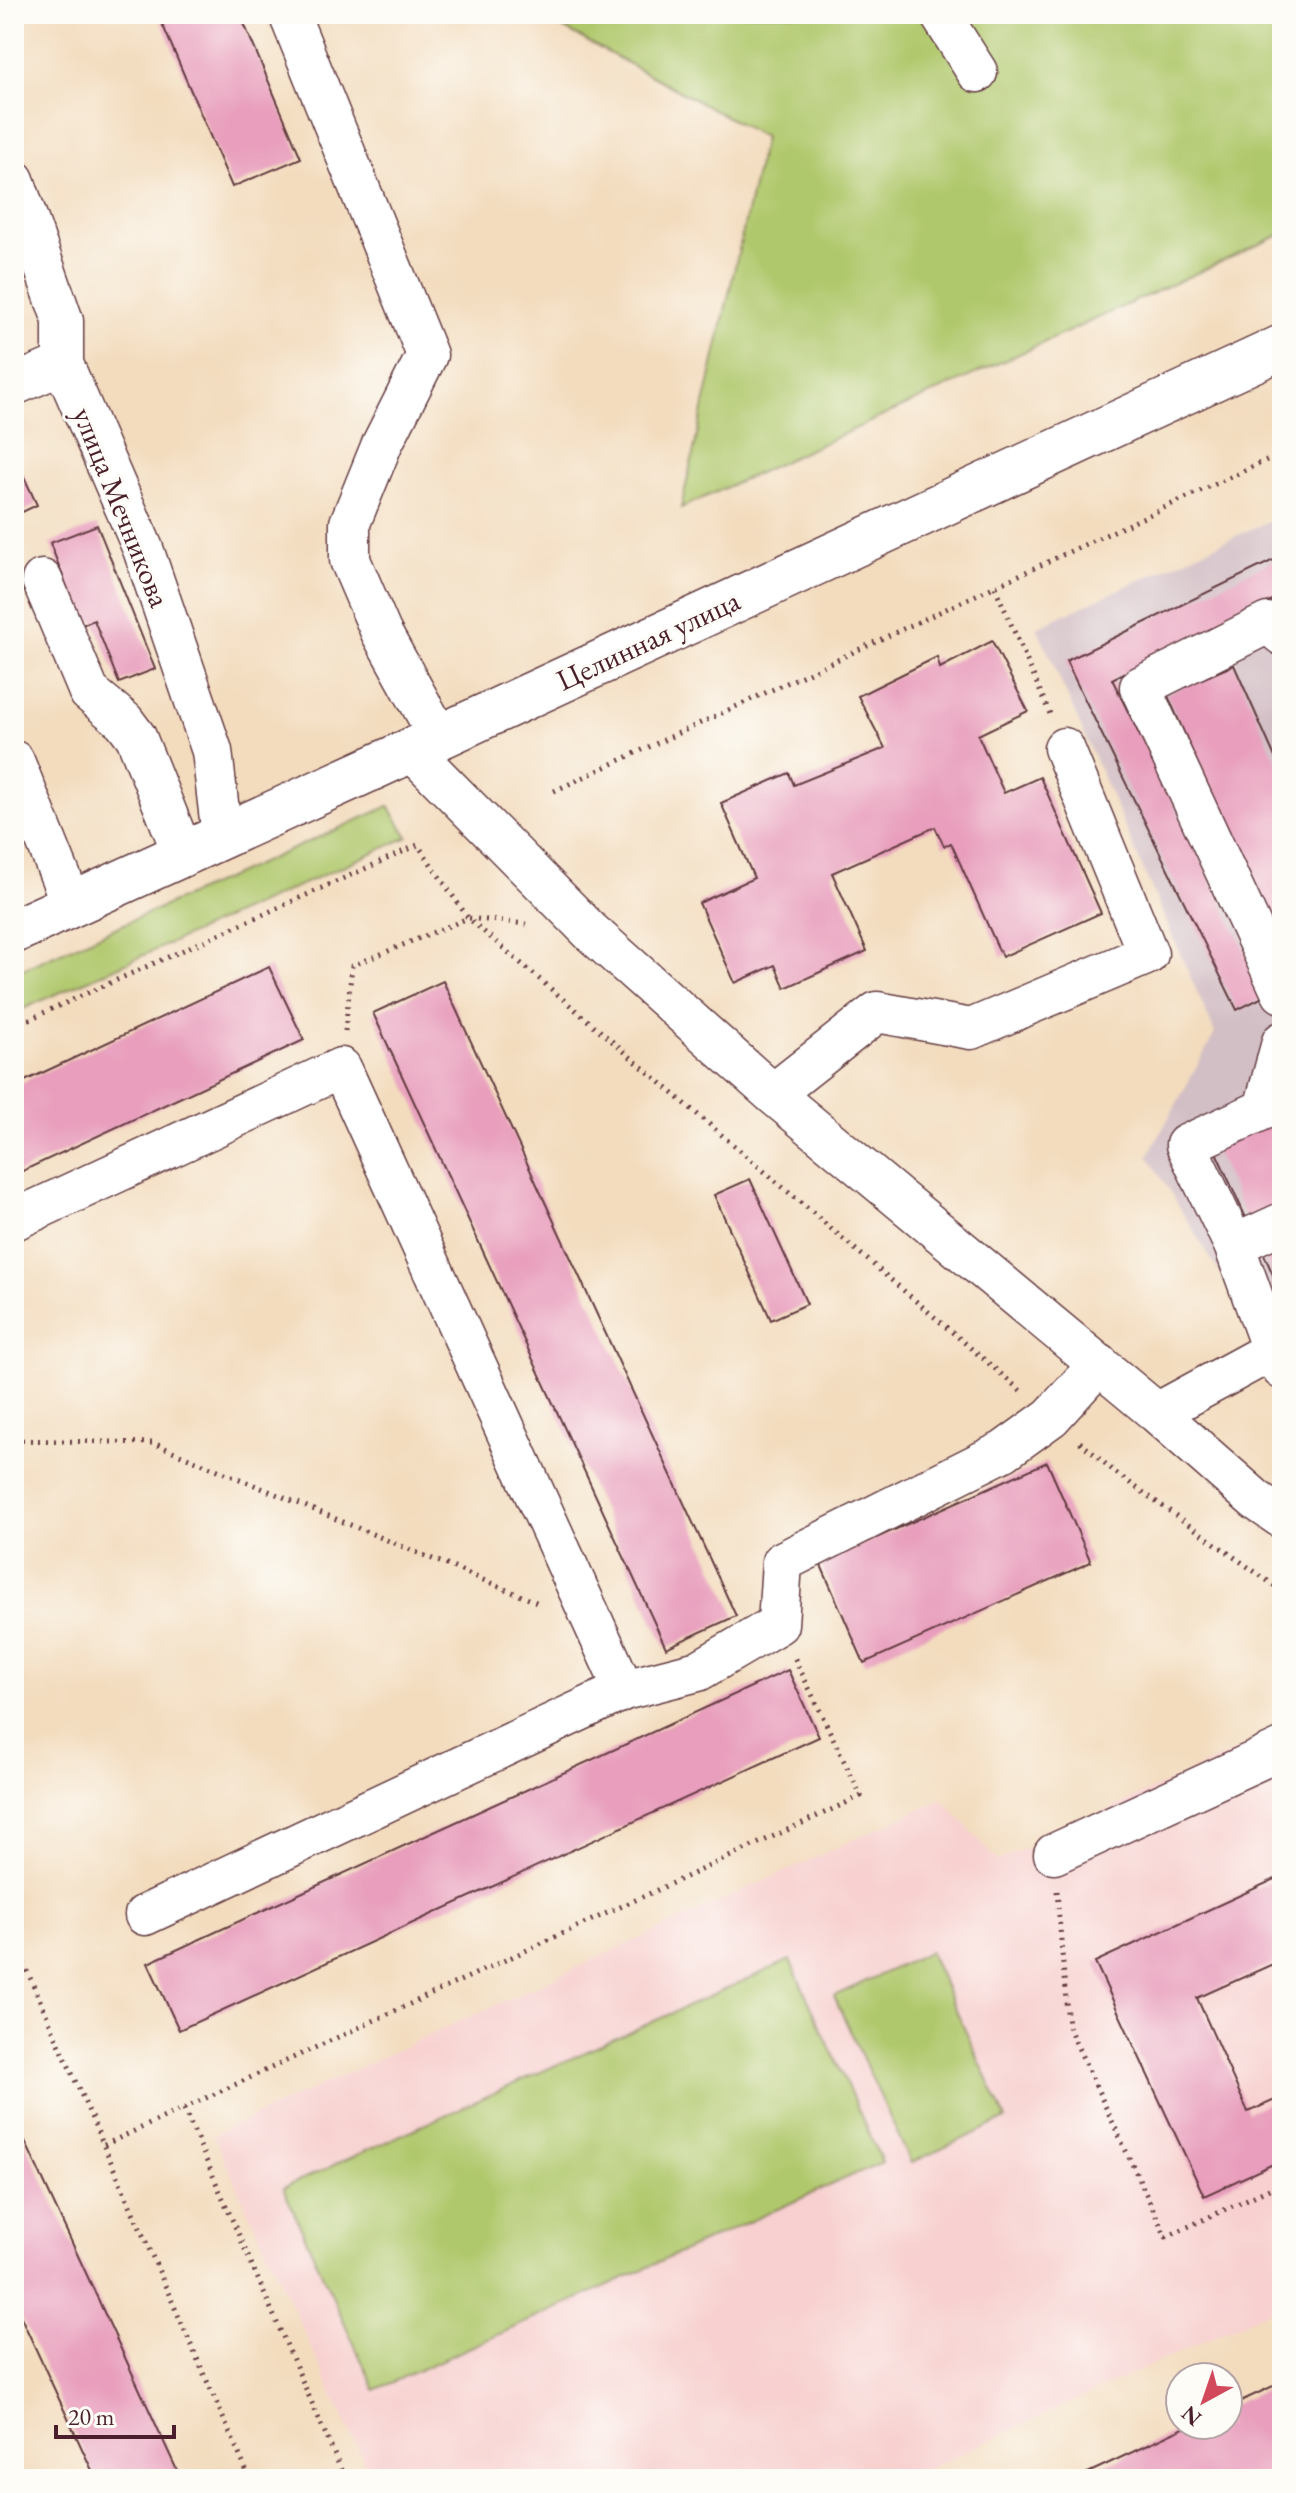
<svg xmlns="http://www.w3.org/2000/svg" width="1296" height="2493" font-family="'EB Garamond',serif">
  <style>
    .built { fill: #f7d0cf }
    .industrial { fill: #d2bec5 }
    .green { fill: #b0c86c; stroke: #7d744c; stroke-width: 2 }
    .building { fill: #e89ebc }
    .lines { fill: none; stroke-linecap: round; stroke-linejoin: round }
    .minor-casing { stroke: #633b41; stroke-width: 43 }
    .major-casing { stroke: #633b41; stroke-width: 47 }
    .path { stroke: #633b41; stroke-width: 5; stroke-dasharray: 2 6; stroke-linecap: butt }
    .minor { stroke: #fff; stroke-width: 40 }
    .major { stroke: #fff; stroke-width: 44 }
    .labels { text-anchor: middle; dominant-baseline: central; stroke-width: 6; stroke-linejoin: round; paint-order: stroke }
    .street-label { font-size: 30px; fill: #4a1f2b; stroke: #fdfcf7 }
  </style>
  <rect width="100%" height="100%" fill="#fdfcf7"/>
  <filter id="ink" filterUnits="userSpaceOnUse"><feTurbulence type="fractalNoise" baseFrequency=".0125" numOctaves="2"/><feDisplacementMap in="SourceGraphic" scale="16" xChannelSelector="R" yChannelSelector="G"/><feConvolveMatrix kernelMatrix="1 2 1 2 8 2 1 2 1" color-interpolation-filters="sRGB"/></filter>
  <filter id="wash" filterUnits="userSpaceOnUse"><feTurbulence type="fractalNoise" baseFrequency=".006" numOctaves="4" result="noise"/><feDisplacementMap in="SourceGraphic" scale="32" xChannelSelector="R" yChannelSelector="G"/><feGaussianBlur stdDeviation="1.8" result="paint"/><feColorMatrix in="noise" values="0 0 0 0 0 0 0 0 0 0 0 0 0 0 0 0 0 1.4 0 .05"/><feComposite in="paint" operator="in"/></filter>
  <g filter="url(#wash)">
    <rect width="100%" height="100%" fill="#f3dcbe"/>
    <path class="built" d="M 1282,1729 L 1282,2305 L 906,2479 L 372,2479 L 213,2135 L 942,1799 L 998,1861 Z"/>
    <path class="industrial" d="M 1282,515 L 1282,1375 L 1148,1156 L 1215,1033 L 1037,627 Z"/>
    <path class="green" d="M 537,14 L 1282,14 L 1282,234 L 681,508 L 764,137 Z
      M 389,806 L 408,837 L 14,1013 L 14,973 Z
      M 929,1952 L 1006,2119 L 911,2163 L 834,1996 Z
      M 790,1960 L 882,2162 L 375,2390 L 283,2188 Z"/>
    <g id="blocks">
      <path class="building" d="M 158,14 L 240,14 L 301,158 L 232,187 Z
        M 14,455 L 37,505 L 14,516 Z
        M 97,525 L 155,669 L 119,683 L 94,620 L 82,625 L 50,543 Z
        M 1282,556 L 1282,595 L 1112,679 L 1267,995 L 1237,1010 L 1066,661 Z
        M 992,641 L 1028,711 L 978,735 L 1004,793 L 1040,777 L 1101,913 L 1002,957 L 951,843 L 944,846 L 935,827 L 832,873 L 867,951 L 785,988 L 775,965 L 735,983 L 699,903 L 754,878 L 721,803 L 789,773 L 794,785 L 885,748 L 858,696 L 937,657 L 940,668 Z
        M 1234,665 L 1282,773 L 1282,954 L 1167,694 Z
        M 269,967 L 304,1040 L 14,1175 L 14,1086 Z
        M 443,981 L 736,1616 L 666,1648 L 373,1013 Z
        M 1282,1117 L 1282,1202 L 1246,1218 L 1214,1148 Z
        M 750,1179 L 807,1304 L 771,1320 L 714,1195 Z
        M 1282,1233 L 1282,1295 L 1259,1243 Z
        M 1047,1462 L 1091,1562 L 864,1663 L 820,1563 Z
        M 788,1670 L 819,1737 L 179,2030 L 148,1963 Z
        M 1282,1876 L 1282,1960 L 1197,1998 L 1248,2112 L 1282,2097 L 1282,2160 L 1204,2196 L 1095,1962 Z
        M 14,2116 L 25,2141 L 181,2479 L 96,2479 L 14,2302 Z
        M 1282,2382 L 1282,2471 L 1265,2479 L 1075,2479 L 1190,2425 L 1228,2425 L 1228,2407 Z"/>
    </g>
  </g>
  <g filter="url(#ink)">
    <use href="#blocks" fill-opacity="0" stroke="#633b41" stroke-width="2"/>
    <g class="lines">
      <g class="minor-casing">
        <path id="minor" d="M 289,14 L 427,355 L 382,444 L 350,523 L 350,560 L 381,632 L 439,737
          M 940,14 L 977,72
          M 14,180 L 63,321 L 63,364 L 143,549 L 212,751 L 222,837
          M 14,385 L 63,364
          M 42,580 L 89,692 L 124,721 L 136,737 L 183,854
          M 1282,635 L 1268,623 L 1140,687 L 1282,993
          M 411,750 L 591,932 L 773,1094 L 1157,1413 L 1256,1500 L 1282,1518
          M 14,761 L 72,905
          M 773,1094 L 877,1012 L 971,1029 L 1148,954 L 1064,748
          M 1264,1109 L 1282,1042
          M 14,1220 L 341,1068 L 624,1690 L 145,1915
          M 1282,1223 L 1234,1245 L 1272,1350 L 1282,1369
          M 1234,1245 L 1186,1145 L 1282,1101
          M 1157,1413 L 1282,1345
          M 624,1690 L 698,1671 L 778,1624 L 782,1562 L 1004,1451 L 1051,1417 L 1099,1364
          M 1054,1854 L 1282,1749"/>
      </g>
      <g class="major-casing">
        <path id="major" d="M 14,931 L 377,766 L 1282,347"/>
      </g>
      <path class="path" d="M 995,587 L 1050,714
        M 554,791 L 1282,453
        M 14,1026 L 418,845 L 468,918 L 1021,1391
        M 345,1031 L 352,966 L 468,918 L 526,924
        M 14,1440 L 153,1443 L 541,1604
        M 1080,1442 L 1116,1473 L 1282,1591
        M 1057,1891 L 1068,2026 L 1166,2237 L 1282,2183
        M 14,1941 L 250,2479
        M 184,2109 L 345,2479
        M 104,2145 L 861,1796 L 794,1657"/>
      <use href="#minor" class="minor"/>
      <use href="#major" class="major"/>
    </g>
  </g>
  <g class="labels">
    <g class="street-label">
      <text transform="translate(122 507) rotate(68)">улица Мечникова</text>
      <text transform="translate(648 640) rotate(-25)">Целинная улица</text>
    </g>
  </g>
  <rect width="1296" height="2493" fill="none" stroke="#fdfcf7" stroke-width="48"/>
  <g transform="translate(1204 2401) rotate(220)"><circle r="38" fill="#fdfcf7" stroke="#b5a4a5" stroke-width="2"/>
  <path d="M0-6L14 30L0 20L-14 30Z" fill="#d1495b"/>
  <text y="-12" font-size="22" font-weight="bold" text-anchor="middle" fill="#4a1f2b">N</text>
  </g>
  <path d="M56 2425v12h118v-12" fill="none" stroke="#4a1f2b" stroke-width="4"/>
  <text x="68" y="2425" font-size="24" fill="#4a1f2b" stroke="#fdfcf7" stroke-width="6" paint-order="stroke">20 m</text>
</svg>
